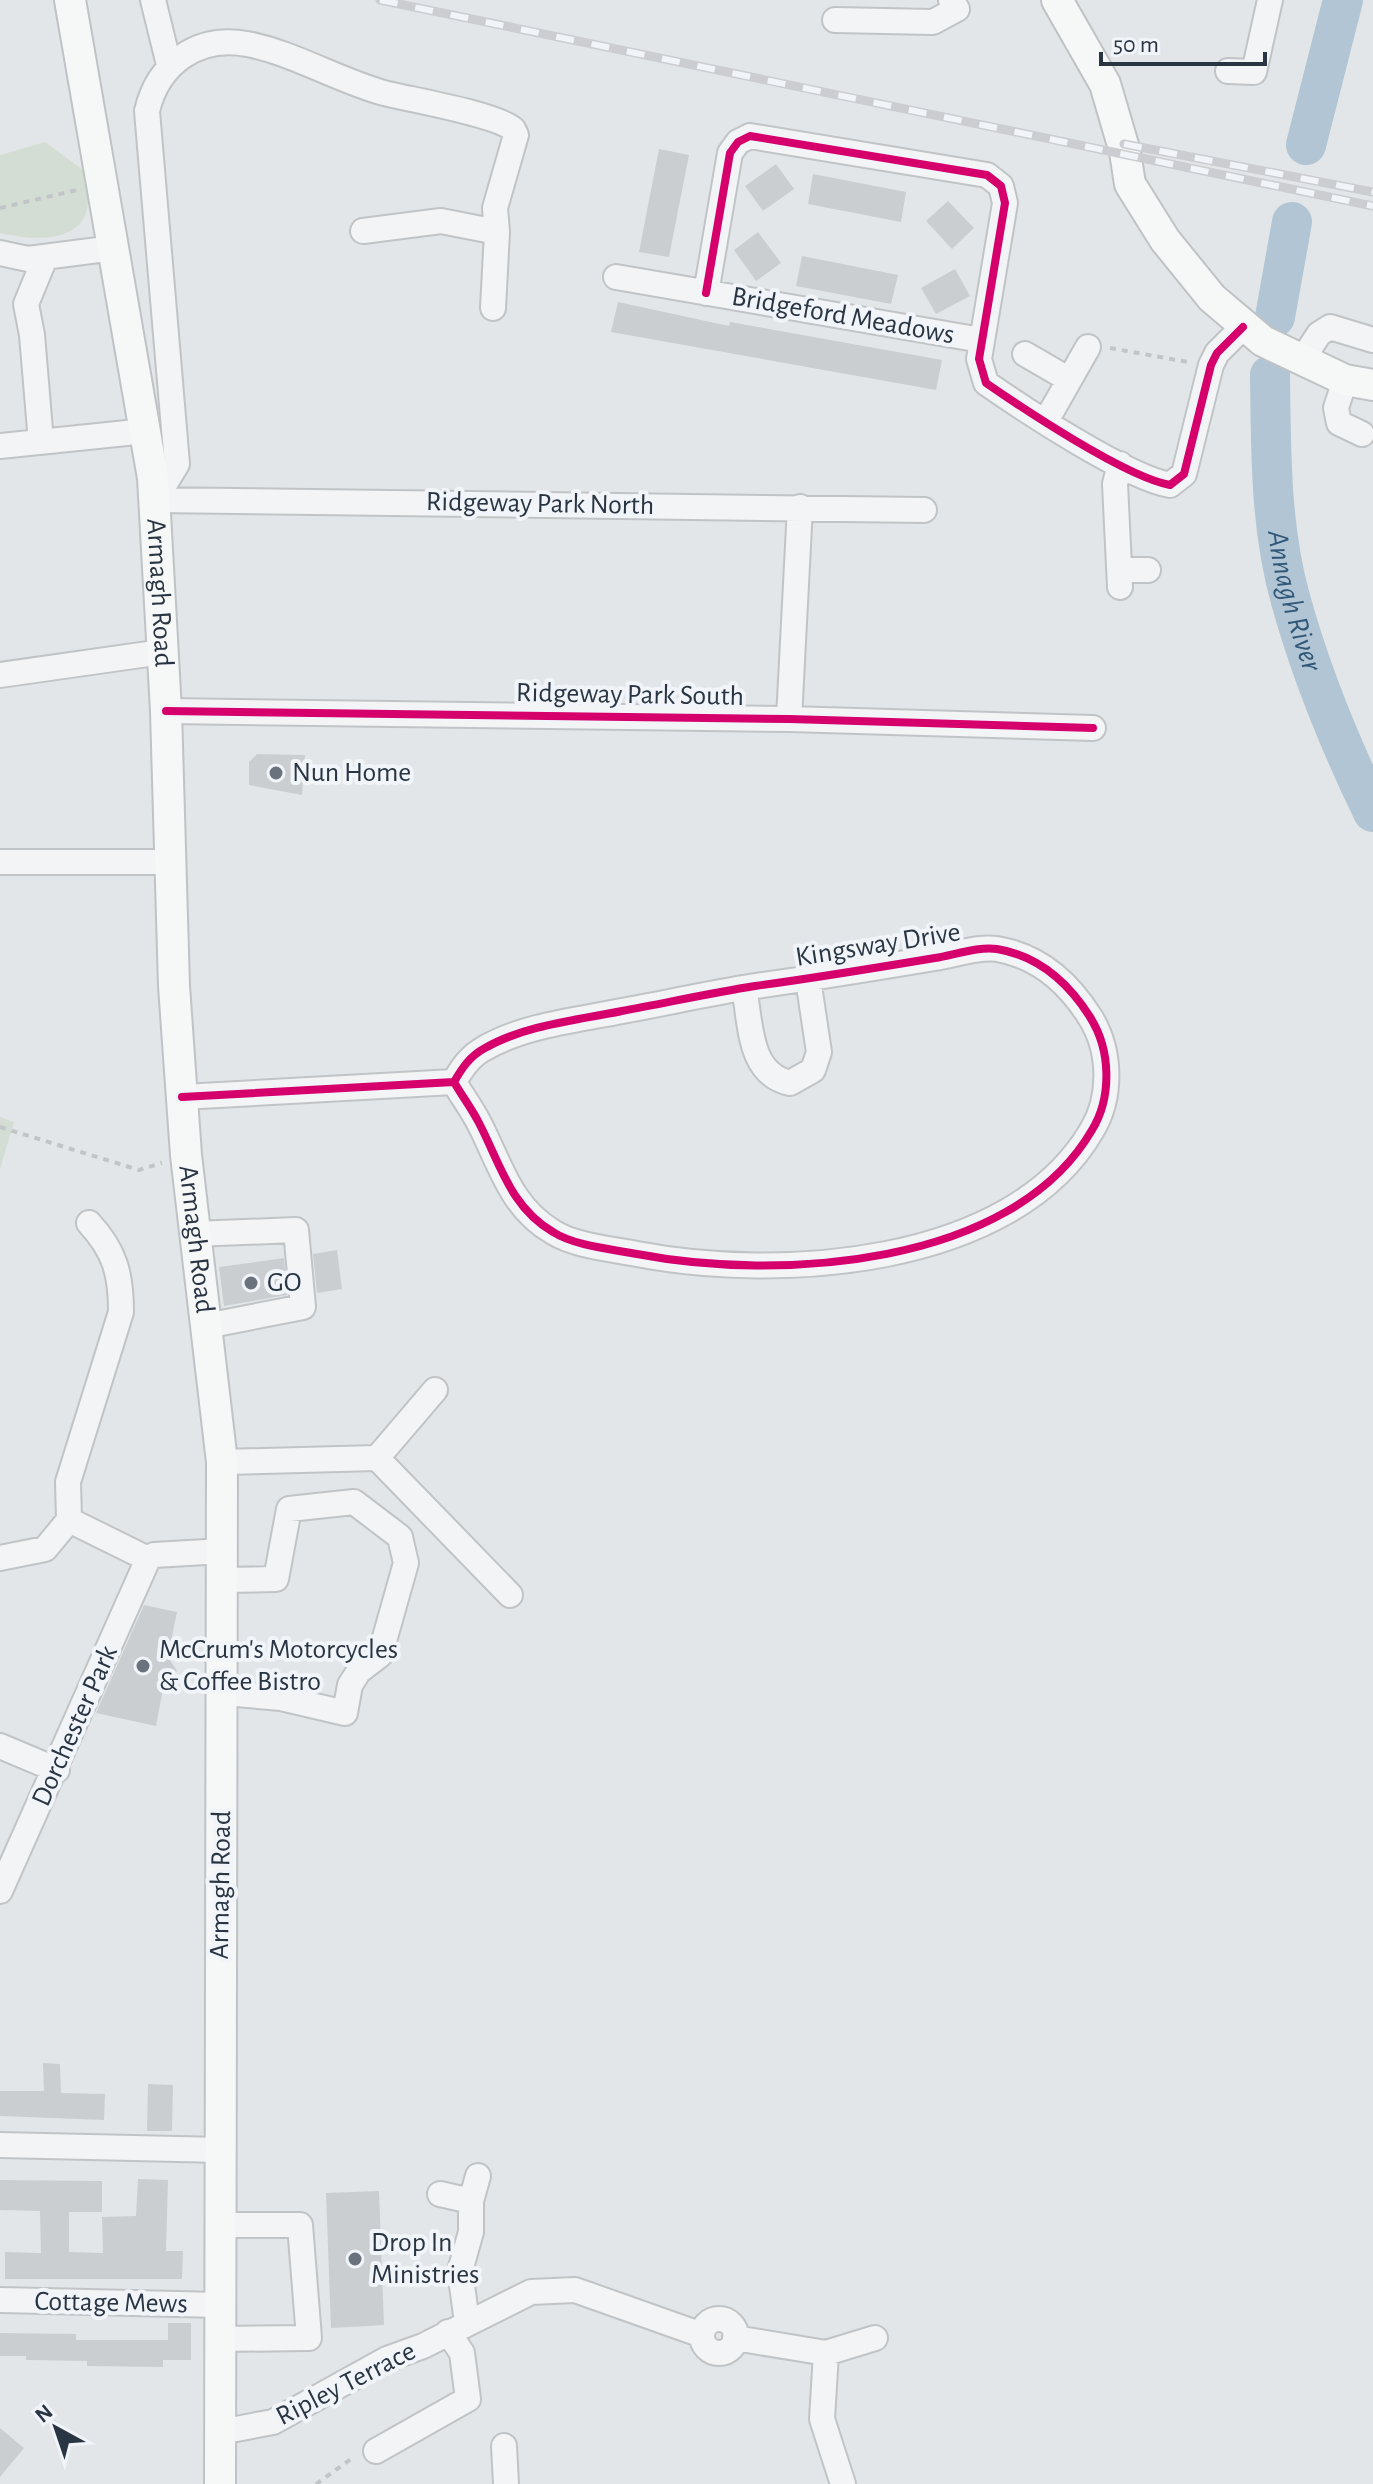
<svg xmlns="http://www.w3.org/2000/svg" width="1373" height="2484" font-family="'Alegreya Sans',sans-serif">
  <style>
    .green { fill: #d4ddd3 }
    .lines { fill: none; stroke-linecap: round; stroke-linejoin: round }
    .river { stroke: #b1c5d4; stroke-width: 40 }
    .building { fill: #cbced1 }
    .minor-casing { stroke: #c1c4c6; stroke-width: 28 }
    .major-casing { stroke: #bfc3c6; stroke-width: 34 }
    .path { stroke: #c2c5c8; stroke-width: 4; stroke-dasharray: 6 6; stroke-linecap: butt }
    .minor { stroke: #f2f4f5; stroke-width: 24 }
    .major { stroke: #f6f7f7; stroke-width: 30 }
    .rail-casing { stroke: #cbcdd0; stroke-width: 9 }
    .rail { stroke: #f1f4f8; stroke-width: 6; stroke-dasharray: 18; stroke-linecap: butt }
    .cycleway-casing { stroke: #f1f4f8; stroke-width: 13 }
    .cycleway { stroke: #d6006c; stroke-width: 8 }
    .poi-dot { fill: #6a737d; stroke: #f1f4f8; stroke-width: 3 }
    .labels { text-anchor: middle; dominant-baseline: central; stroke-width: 8; stroke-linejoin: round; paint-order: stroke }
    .street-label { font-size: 28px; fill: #293543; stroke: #f1f4f8 }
    .poi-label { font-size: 28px; fill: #293543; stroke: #f1f4f8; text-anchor: start }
    .water-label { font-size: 30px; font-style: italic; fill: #315879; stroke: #f1f4f8 }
  </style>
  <rect width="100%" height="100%" fill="#e3e6e8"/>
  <path class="green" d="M 45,142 L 83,170 C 84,180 89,192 88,201 C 86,246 29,240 0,233 L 0,155 Z
    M 0,1117 L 14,1122 L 0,1169 Z"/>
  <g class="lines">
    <g class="river">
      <path d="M 1306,145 L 1343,0"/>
      <path d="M 1275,317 L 1292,222"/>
      <path id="s1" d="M 1270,375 C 1271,450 1270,528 1291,601 C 1311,673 1340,744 1373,812"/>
    </g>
  </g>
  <path class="building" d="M 659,149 L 689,155 L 669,257 L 639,252 Z
    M 776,164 L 794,189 L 763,211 L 745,186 Z
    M 813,174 L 906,192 L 901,222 L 808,204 Z
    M 948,201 L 974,228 L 952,249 L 926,221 Z
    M 758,232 L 781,263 L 756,281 L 734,250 Z
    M 802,256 L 898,275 L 891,304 L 796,286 Z
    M 955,269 L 970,296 L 936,314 L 921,288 Z
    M 618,302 L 729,326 L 730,322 L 942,360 L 936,390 L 611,332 Z
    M 257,754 L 305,755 L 302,795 L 249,785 L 249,762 Z
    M 337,1250 L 342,1289 L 317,1293 L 313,1254 Z
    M 284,1258 L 287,1295 L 224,1306 L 219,1267 Z
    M 144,1605 L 177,1612 L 168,1657 L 177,1671 L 165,1678 L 156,1726 L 96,1713 Z
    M 43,2063 L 60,2064 L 61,2093 L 105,2094 L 104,2120 L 0,2116 L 0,2091 L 44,2091 Z
    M 148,2084 L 173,2085 L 172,2131 L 147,2131 Z
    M 138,2179 L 168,2180 L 166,2251 L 183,2251 L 182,2279 L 5,2279 L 5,2252 L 41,2253 L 40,2211 L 0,2210 L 0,2180 L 102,2181 L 102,2212 L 69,2212 L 69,2252 L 103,2253 L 102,2217 L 136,2216 Z
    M 379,2191 L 384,2325 L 331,2328 L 326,2193 Z
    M 168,2323 L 191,2323 L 191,2360 L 163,2360 L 163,2367 L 87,2366 L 87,2361 L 26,2360 L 26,2356 L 0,2356 L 0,2333 L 76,2334 L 76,2340 L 168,2340 Z
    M 0,2428 L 24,2448 L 0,2477 Z"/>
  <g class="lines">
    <g class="minor-casing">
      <path id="minor" d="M 153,0 L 169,65
        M 835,20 L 933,22 L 957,9 L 951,0
        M 1228,71 L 1254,72 L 1270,0
        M 363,231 L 441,221 L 497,232
        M 0,253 L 28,259 L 114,248
        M 616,277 L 981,340
        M 706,293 L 730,153 L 738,142 L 750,136 L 987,175 L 1001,186 L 1005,203 L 979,359 L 986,383 C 1025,410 1126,477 1170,485 L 1184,474 L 1211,365 L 1217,353 L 1243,327
        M 1025,354 L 1068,379
        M 1302,360 L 1319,334 L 1330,327 L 1373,340
        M 1345,380 L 1336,408 L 1339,423 L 1362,434
        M 1046,421 L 1088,347
        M 41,442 L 32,335 L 26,304 L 45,258
        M 0,446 L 146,431
        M 155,500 L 177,464 L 147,111 C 158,64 197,35 247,44 C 291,52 340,81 384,93 C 412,100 495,114 513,129 L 516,135 L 495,208 L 497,232 L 493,308
        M 155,500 L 924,510
        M 1120,570 L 1148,570
        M 1120,587 L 1115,484 L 1120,464
        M 0,675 L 162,652
        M 166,711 L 789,719 L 1093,728
        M 789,719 L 800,507
        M 0,862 L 170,862
        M 744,988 C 751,1023 748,1074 790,1083 L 813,1070 L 819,1052 L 808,979
        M 182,1097 L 454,1082 C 462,1068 470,1056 485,1048 C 525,1025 578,1020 622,1011 C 666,1003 710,993 755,986 C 815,978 875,968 935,958 C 954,955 979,946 997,949 C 1039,956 1068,982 1090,1017 C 1111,1050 1112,1097 1092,1130 C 1012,1268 777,1281 637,1254 C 611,1249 575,1246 553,1232 C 510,1207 500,1163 479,1123 C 472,1109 462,1096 454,1082
        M 89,1223 C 115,1251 121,1274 121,1312 L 68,1482 L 69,1520 L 148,1559
        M 194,1234 L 296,1230 L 303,1307 L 206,1326
        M 377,1458 L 435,1390
        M 222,1462 L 377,1458 L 510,1595
        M 0,1558 L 45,1549 L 69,1520
        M 223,1580 L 276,1579 L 289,1509 L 354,1502 L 400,1537 L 406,1563 L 380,1655 L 359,1671 L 350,1685 L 345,1713 L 281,1698 L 224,1693
        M 0,1746 L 57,1770
        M 0,1891 L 148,1559 L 154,1555 L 223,1551
        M 0,2145 L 222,2150
        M 440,2194 L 471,2201
        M 0,2300 L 221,2305
        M702 2336a17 17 0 1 1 34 0a17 17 0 1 1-34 0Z
        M 467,2322 L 460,2271 L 471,2232 L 471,2201 L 478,2176
        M 735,2338 L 826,2353 L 875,2338
        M 221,2339 L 309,2338 L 300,2225 L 223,2225
        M 826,2353 L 822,2419 L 843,2484
        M 220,2432 L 273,2422 L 387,2359 L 423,2346 L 531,2292 L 575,2290 L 702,2335
        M 504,2446 L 506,2484
        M 376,2451 L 468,2399 L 462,2353 L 448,2332"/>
    </g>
    <g class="major-casing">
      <g id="major">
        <path id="s2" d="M 70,0 L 153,478 L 166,711 L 174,986 L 186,1155 L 222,1462 L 220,2484"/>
        <path d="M 1057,0 L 1105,84 L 1125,152 L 1130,184 L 1165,240 L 1212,298 L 1263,341 L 1345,380 L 1373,385"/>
      </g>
    </g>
    <path class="path" d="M 0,208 L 77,190
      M 1110,348 L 1188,362
      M 0,1127 L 139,1170 L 162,1163
      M 316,2484 L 355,2456"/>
    <use href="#minor" class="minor"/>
    <use href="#major" class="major"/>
    <g class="rail-casing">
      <path id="rail" d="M 380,0 L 1373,206
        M 1124,144 L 1373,192"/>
    </g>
    <use href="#rail" class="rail"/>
    <g class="cycleway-casing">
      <path id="cycleway" d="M 706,293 L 730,153 L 738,142 L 750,136 L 987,175 L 1001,186 L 1005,203 L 979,359 L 986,383 C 1025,410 1126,477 1170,485 L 1184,474 L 1211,365 L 1217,353 L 1243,327
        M 166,711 L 789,719 L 1093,728
        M 182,1097 L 454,1082 C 462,1068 470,1056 485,1048 C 525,1025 578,1020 622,1011 C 666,1003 710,993 755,986 C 815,978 875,968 935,958 C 954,955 979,946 997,949 C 1039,956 1068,982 1090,1017 C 1111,1050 1112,1097 1092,1130 C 1012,1268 777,1281 637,1254 C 611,1249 575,1246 553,1232 C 510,1207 500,1163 479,1123 C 472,1109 462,1096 454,1082"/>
    </g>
    <use href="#cycleway" class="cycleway"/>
  </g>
  <g class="poi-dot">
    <circle cx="276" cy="773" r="8"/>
    <circle cx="251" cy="1283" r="8"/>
    <circle cx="143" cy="1666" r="8"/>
    <circle cx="355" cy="2259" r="8"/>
  </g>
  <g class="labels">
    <g class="street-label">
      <text transform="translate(843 316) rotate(10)">Bridgeford Meadows</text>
      <text transform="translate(540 504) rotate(1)">Ridgeway Park North</text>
      <text stroke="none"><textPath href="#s2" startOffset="600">Armagh Road</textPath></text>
      <text transform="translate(630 695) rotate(1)">Ridgeway Park South</text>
      <text transform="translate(878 945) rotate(-9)">Kingsway Drive</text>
      <text stroke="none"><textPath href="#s2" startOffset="1248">Armagh Road</textPath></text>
      <text transform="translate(75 1726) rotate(-66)">Dorchester Park</text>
      <text transform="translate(221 1885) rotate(-89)">Armagh Road</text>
      <text transform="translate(111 2303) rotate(1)">Cottage Mews</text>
      <text transform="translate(346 2384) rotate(-27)">Ripley Terrace</text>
    </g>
    <g class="poi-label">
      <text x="292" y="773">Nun Home</text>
      <text x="267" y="1283">GO</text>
      <text x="159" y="1650">McCrum's Motorcycles<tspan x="159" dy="32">&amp; Coffee Bistro</tspan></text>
      <text x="371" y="2243">Drop In<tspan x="371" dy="32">Ministries</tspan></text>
    </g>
    <g class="water-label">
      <text stroke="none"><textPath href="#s1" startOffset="228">Annagh River</textPath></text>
    </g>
  </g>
  <g transform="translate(56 2428) rotate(320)" stroke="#f1f4f8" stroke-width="6" paint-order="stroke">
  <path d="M0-6L14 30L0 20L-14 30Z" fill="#293543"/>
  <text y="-12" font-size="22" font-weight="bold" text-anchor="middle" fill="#293543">N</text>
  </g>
  <path d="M1101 52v12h164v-12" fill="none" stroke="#293543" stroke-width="4"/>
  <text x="1113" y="52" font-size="24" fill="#293543" stroke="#f1f4f8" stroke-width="6" paint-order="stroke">50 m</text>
</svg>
